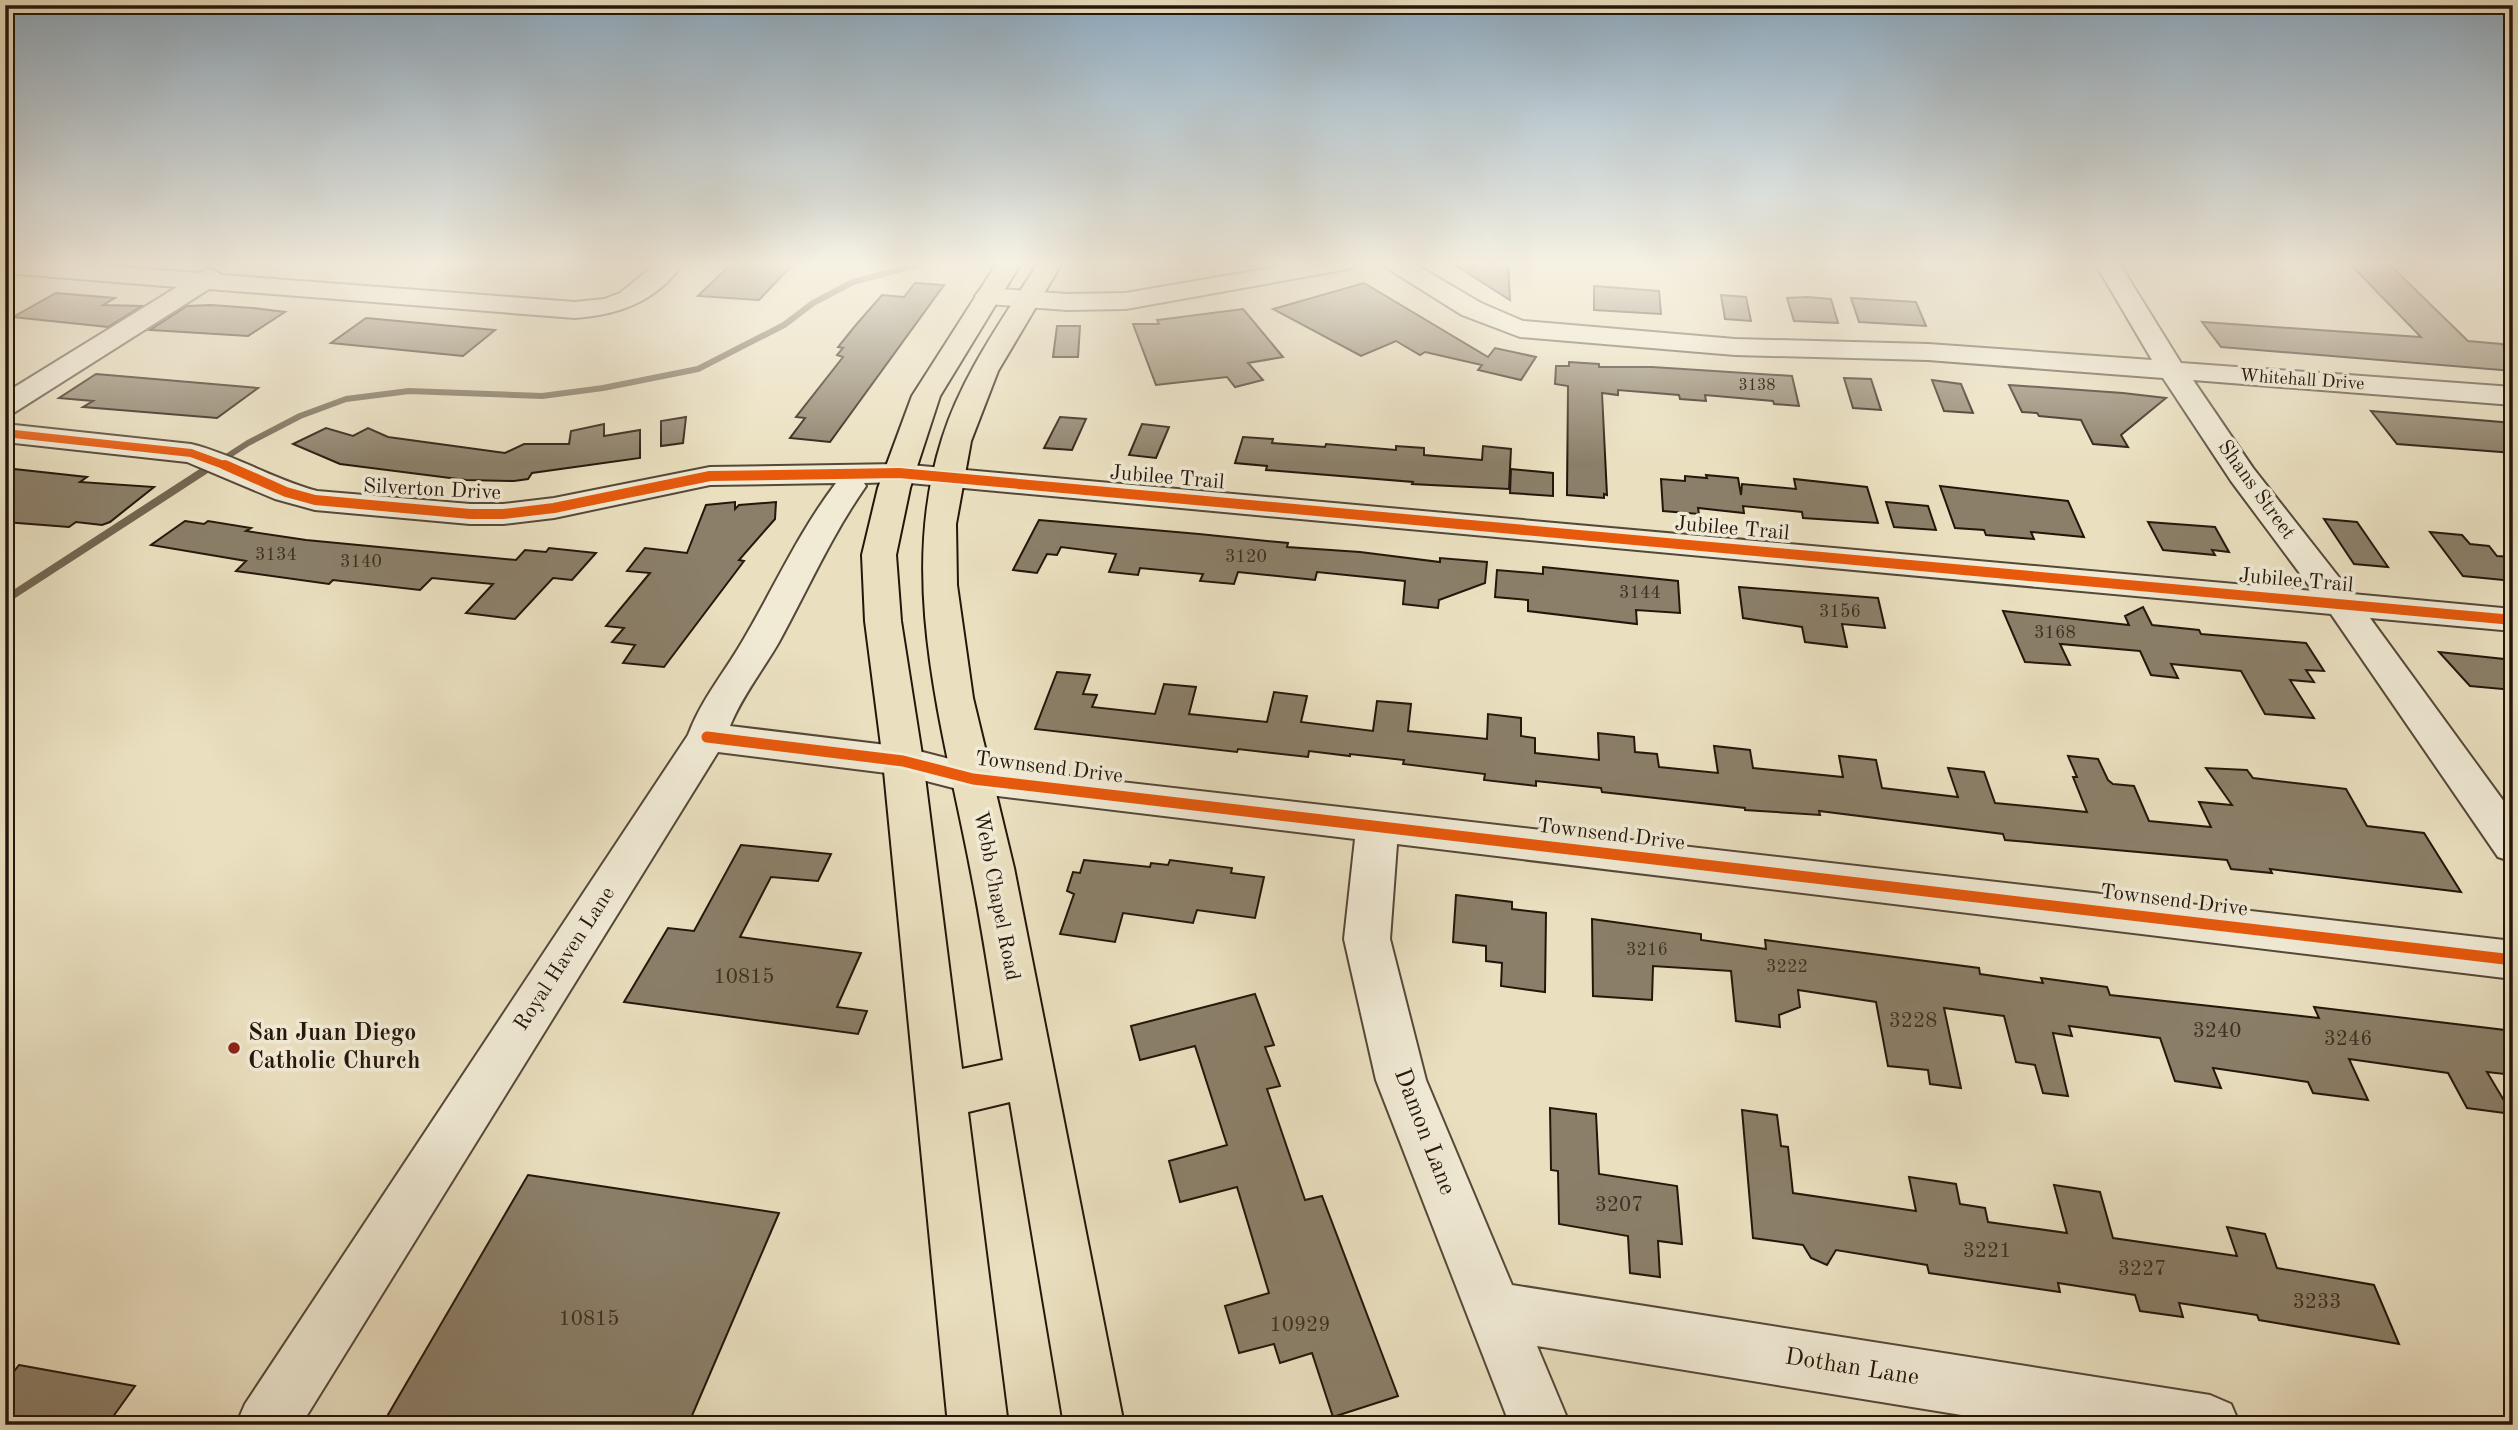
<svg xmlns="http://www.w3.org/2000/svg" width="2518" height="1430" font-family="'Old Standard TT',serif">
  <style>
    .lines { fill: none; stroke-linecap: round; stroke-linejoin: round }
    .stream-far1 { stroke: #736652; stroke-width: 6 }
    .stream { stroke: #736652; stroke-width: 8 }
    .building { fill: #8b7f69; stroke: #25160b; stroke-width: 2 }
    .minor-casing { stroke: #564838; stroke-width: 4 }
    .major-casing { stroke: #25160b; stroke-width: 4 }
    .minor { fill: #f1ebd6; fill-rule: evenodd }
    .major { fill: #eae0c0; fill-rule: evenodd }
    .cycleway-far2-casing { stroke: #f1ebd6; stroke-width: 11 }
    .cycleway-far1-casing { stroke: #f1ebd6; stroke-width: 13 }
    .cycleway-casing { stroke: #f1ebd6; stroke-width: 16 }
    .cycleway-far2 { stroke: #e8590c; stroke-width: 8 }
    .cycleway-far1 { stroke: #e8590c; stroke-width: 10 }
    .cycleway { stroke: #e8590c; stroke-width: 11 }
    .poi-dot { fill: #8f2418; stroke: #f1ebd6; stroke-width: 2.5 }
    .labels { text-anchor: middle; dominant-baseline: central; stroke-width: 7; stroke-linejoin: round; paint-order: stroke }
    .far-number-label { font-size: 16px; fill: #3e3022 }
    .far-street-label { font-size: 18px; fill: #25160b; stroke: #f1ebd6 }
    .number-label { font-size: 18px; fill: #3e3022 }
    .street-label { font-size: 21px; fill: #25160b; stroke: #f1ebd6 }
    .near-number-label { font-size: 21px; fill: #3e3022 }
    .near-poi-label { font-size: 24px; font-weight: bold; fill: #25160b; stroke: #f1ebd6; text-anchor: start }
    .near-street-label { font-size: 24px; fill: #25160b; stroke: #f1ebd6 }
  </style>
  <rect width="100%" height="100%" fill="#eae0c0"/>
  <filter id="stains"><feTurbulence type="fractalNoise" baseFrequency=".00286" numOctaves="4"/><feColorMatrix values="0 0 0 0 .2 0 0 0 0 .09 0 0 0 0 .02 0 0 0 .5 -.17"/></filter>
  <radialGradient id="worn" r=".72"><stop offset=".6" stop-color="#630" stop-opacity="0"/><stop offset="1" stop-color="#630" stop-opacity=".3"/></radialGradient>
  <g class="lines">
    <path class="stream-far1" d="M 211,467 L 248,443 L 300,416 L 346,399 L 409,391 L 542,396 L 603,388 L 698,369 L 784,325 L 813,303 L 853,282 L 924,263"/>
    <path class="stream" d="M 5,600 L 213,465"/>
  </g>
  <path class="building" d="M 732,263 L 794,263 L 759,300 L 698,296 Z
    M 1452,263 L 1508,263 L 1510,300 Z
    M 2349,263 L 2388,263 L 2468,341 L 2502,344 L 2513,355 L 2513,371 L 2221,347 L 2202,322 L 2421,337 Z
    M 915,283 L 944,285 L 830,442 L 790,438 L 805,418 L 796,417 L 843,357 L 837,355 L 843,348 L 838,347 L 855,326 L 882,295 L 904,297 Z
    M 1364,283 L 1488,357 L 1495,348 L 1536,357 L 1521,380 L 1478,370 L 1482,365 L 1425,352 L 1420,355 L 1396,341 L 1361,356 L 1273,309 Z
    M 1594,286 L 1659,291 L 1661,314 L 1594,310 Z
    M 56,293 L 115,298 L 103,305 L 142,306 L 108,327 L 13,317 Z
    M 1721,295 L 1746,297 L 1751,321 L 1725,319 Z
    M 1807,297 L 1831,299 L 1838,323 L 1794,321 L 1787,298 Z
    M 1851,298 L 1916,302 L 1926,326 L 1859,322 Z
    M 211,305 L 253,308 L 285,312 L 248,336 L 150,330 L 187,306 Z
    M 1243,309 L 1283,357 L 1248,363 L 1263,380 L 1235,387 L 1227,377 L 1156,385 L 1133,324 L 1159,324 L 1157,320 Z
    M 366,318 L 495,330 L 463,356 L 331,343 Z
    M 1057,326 L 1080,326 L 1078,357 L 1053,357 Z
    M 1569,362 L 1599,364 L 1599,367 L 1652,367 L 1792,376 L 1799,406 L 1774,404 L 1773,401 L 1705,395 L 1706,401 L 1680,399 L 1679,395 L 1618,390 L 1618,395 L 1602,393 L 1607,495 L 1604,494 L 1604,498 L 1567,495 L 1568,386 L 1555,384 L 1556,366 L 1569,366 Z
    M 96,374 L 258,388 L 217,418 L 83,407 L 93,401 L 59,398 Z
    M 1844,378 L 1871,379 L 1881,410 L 1853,408 Z
    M 1932,380 L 1961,384 L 1973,413 L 1944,411 Z
    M 2009,385 L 2123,393 L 2166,398 L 2121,435 L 2128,447 L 2093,444 L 2081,420 L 2039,416 L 2037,413 L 2022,412 Z
    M 2371,411 L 2513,423 L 2513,453 L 2397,444 Z
    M 686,417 L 683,443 L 661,446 L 661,421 Z
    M 1060,417 L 1086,419 L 1072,450 L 1044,448 Z
    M 604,424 L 604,436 L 640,430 L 640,458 L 532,473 L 528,479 L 514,481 L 466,480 L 340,464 L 293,444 L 326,428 L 353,436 L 368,428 L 388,437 L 505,453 L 524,444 L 569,444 L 571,431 Z
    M 1142,424 L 1169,427 L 1156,458 L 1129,455 Z
    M 1243,437 L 1273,439 L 1272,443 L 1325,447 L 1326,444 L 1396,450 L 1396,446 L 1424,448 L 1424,455 L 1482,460 L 1483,446 L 1511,449 L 1509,489 L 1412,484 L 1413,482 L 1266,470 L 1267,466 L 1235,463 Z
    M 5,468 L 87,477 L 80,482 L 154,487 L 110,522 L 102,525 L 76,522 L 69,527 L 5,522 Z
    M 1511,469 L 1553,473 L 1553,496 L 1510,493 Z
    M 1706,475 L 1738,478 L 1741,495 L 1742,484 L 1796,489 L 1794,479 L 1867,487 L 1878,523 L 1803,518 L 1802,512 L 1743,506 L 1744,513 L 1698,508 L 1699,514 L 1663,511 L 1661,479 L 1685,481 L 1685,476 L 1707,478 Z
    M 1940,486 L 2068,501 L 2084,537 L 2031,532 L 2034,539 L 1986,535 L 1984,530 L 1955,528 Z
    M 735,502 L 735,509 L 739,505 L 776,502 L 775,519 L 739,560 L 744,561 L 664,667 L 623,663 L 635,645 L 612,642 L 624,628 L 606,626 L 650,573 L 627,571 L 645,548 L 687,553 L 706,505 Z
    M 1886,502 L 1928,506 L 1936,530 L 1894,527 Z
    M 2324,519 L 2357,522 L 2388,567 L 2354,564 Z
    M 1039,520 L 1199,534 L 1288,543 L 1287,547 L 1360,552 L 1440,562 L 1440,558 L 1487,562 L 1485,583 L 1439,600 L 1438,608 L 1403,604 L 1405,581 L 1317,572 L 1315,580 L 1238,572 L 1234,584 L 1200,581 L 1203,574 L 1140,568 L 1138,575 L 1109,572 L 1116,554 L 1061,547 L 1057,555 L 1047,554 L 1037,573 L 1013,570 Z
    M 185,521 L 204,524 L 208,521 L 251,528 L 246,531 L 306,540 L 516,560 L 525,550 L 546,552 L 549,548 L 596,553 L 572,580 L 553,578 L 515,619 L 466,613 L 493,584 L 432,578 L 420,590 L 333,580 L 329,584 L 236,571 L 246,561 L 151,545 Z
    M 2148,522 L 2215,527 L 2229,552 L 2212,550 L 2215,555 L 2163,550 Z
    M 2430,532 L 2462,535 L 2470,544 L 2489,546 L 2497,556 L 2513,557 L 2513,581 L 2463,576 Z
    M 1543,567 L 1678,581 L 1680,613 L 1636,610 L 1637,624 L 1528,611 L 1528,600 L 1495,597 L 1497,570 L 1543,574 Z
    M 1739,587 L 1878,598 L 1885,628 L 1842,624 L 1847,647 L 1805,642 L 1802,627 L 1743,618 Z
    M 2143,607 L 2152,625 L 2199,630 L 2201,634 L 2306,643 L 2324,671 L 2306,670 L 2314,682 L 2290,680 L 2314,718 L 2265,714 L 2241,671 L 2171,664 L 2178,678 L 2151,675 L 2140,651 L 2060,644 L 2070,665 L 2025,662 L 2003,611 L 2129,625 L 2125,616 Z
    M 2439,652 L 2513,660 L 2513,690 L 2470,686 Z
    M 1057,672 L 1090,675 L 1083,694 L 1097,695 L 1092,707 L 1155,714 L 1164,684 L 1196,687 L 1189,714 L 1267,722 L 1274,692 L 1307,696 L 1301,722 L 1373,731 L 1377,701 L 1411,704 L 1408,731 L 1487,739 L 1488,714 L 1521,718 L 1521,736 L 1535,738 L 1535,753 L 1599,760 L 1598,733 L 1634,737 L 1635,752 L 1657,754 L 1659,767 L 1718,773 L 1714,746 L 1750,750 L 1753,768 L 1843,777 L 1839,756 L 1876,760 L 1882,788 L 1958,797 L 1948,768 L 1984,772 L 1995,803 L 2087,812 L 2073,777 L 2077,777 L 2068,756 L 2098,759 L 2108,780 L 2113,784 L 2134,786 L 2149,821 L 2211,827 L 2199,802 L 2232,805 L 2206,768 L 2247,770 L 2253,778 L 2346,789 L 2367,826 L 2424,833 L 2461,892 L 2270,869 L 2272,873 L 2231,869 L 2227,860 L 2005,840 L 2003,834 L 1819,811 L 1820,815 L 1745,810 L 1745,808 L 1602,792 L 1601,788 L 1536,781 L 1536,786 L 1484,780 L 1485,774 L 1403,764 L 1404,760 L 1350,754 L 1350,756 L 1309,751 L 1308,757 L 1238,749 L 1237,752 L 1035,729 Z
    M 741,845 L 831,854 L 818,881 L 771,877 L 740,937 L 861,953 L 837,1007 L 867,1011 L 858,1034 L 624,1002 L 668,928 L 694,931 Z
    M 1084,860 L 1150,867 L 1151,863 L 1168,865 L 1170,860 L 1232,868 L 1231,873 L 1264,877 L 1255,918 L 1197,910 L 1193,923 L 1123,913 L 1115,942 L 1060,934 L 1074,894 L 1067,891 L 1073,872 L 1080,873 Z
    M 1456,895 L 1512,902 L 1512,909 L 1546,913 L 1545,992 L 1501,986 L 1502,963 L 1486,961 L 1486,946 L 1453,942 Z
    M 1592,919 L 1701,934 L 1701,940 L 1766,949 L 1765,940 L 1979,968 L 1980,974 L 2043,983 L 2041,978 L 2107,987 L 2110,995 L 2319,1018 L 2314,1007 L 2513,1031 L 2513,1075 L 2487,1072 L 2512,1114 L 2467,1108 L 2448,1073 L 2349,1059 L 2368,1100 L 2313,1093 L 2308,1082 L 2213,1068 L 2221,1088 L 2175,1081 L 2160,1038 L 2069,1026 L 2072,1036 L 2053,1033 L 2068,1096 L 2043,1093 L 2035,1065 L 2016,1062 L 2004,1016 L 1944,1008 L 1961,1088 L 1930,1084 L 1928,1070 L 1888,1066 L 1876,1002 L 1798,990 L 1800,1007 L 1779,1015 L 1780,1027 L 1736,1021 L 1731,971 L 1653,966 L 1652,1000 L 1593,996 Z
    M 1255,994 L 1274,1045 L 1265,1047 L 1280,1086 L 1267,1089 L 1305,1200 L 1322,1196 L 1398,1396 L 1333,1417 L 1312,1353 L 1280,1363 L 1274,1344 L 1239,1353 L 1225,1306 L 1269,1293 L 1237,1187 L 1180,1202 L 1169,1161 L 1227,1145 L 1195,1046 L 1140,1060 L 1131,1026 Z
    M 1550,1108 L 1596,1114 L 1599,1174 L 1677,1186 L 1682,1244 L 1658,1241 L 1660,1277 L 1630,1273 L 1628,1236 L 1559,1224 L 1558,1171 L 1551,1170 Z
    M 1742,1110 L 1777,1115 L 1781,1146 L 1788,1147 L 1793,1193 L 1916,1211 L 1909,1177 L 1956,1184 L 1960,1204 L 1985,1208 L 1988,1222 L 2067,1233 L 2054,1185 L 2100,1192 L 2113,1238 L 2237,1256 L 2227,1227 L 2265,1234 L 2277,1268 L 2374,1285 L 2399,1344 L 2259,1320 L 2257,1315 L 2179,1303 L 2183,1317 L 2140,1311 L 2135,1295 L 2058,1283 L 2060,1292 L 1929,1273 L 1927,1265 L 1836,1250 L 1827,1265 L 1811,1258 L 1803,1245 L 1753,1238 Z
    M 528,1175 L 779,1213 L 688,1425 L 382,1425 Z
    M 19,1365 L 135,1386 L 107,1425 L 5,1425 L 5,1383 Z"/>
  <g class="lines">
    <g class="minor-casing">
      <path id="minor" d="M 5,263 L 65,263 L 199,273 L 211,269 L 222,275 L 575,302 L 604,299 L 620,293 L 657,263 L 683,263 C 657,301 619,315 575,318 L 209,289 L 15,412 L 5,415 L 5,393 L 177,287 L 5,273 Z
        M 1299,263 L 1354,263 L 1351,268 L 1342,270 L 1126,309 L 1067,310 L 988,304 L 979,301 L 975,296 L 979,291 L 988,288 L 1067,294 L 1126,293 Z
        M 1384,263 L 1413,263 L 1481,303 L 1523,321 L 1735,339 L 1928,344 L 2152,360 L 2095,263 L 2119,263 L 2181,363 L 2513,387 L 2513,405 L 2193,380 L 2253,468 L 2352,594 L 2513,609 L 2513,631 L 2370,618 L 2513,814 L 2513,862 L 2498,857 L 2331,614 L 899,482 L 864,483 L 866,486 C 831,536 808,589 779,642 C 763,670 742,696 730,726 L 903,747 L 973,765 L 2513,941 L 2513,979 L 1397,844 L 1390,939 L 1426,1080 L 1512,1285 L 2210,1395 L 2231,1404 L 2240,1425 L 2023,1425 L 1537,1346 L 1570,1425 L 1510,1425 L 1376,1080 L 1344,939 L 1355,839 L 973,793 L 903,775 L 718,752 L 301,1425 L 236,1425 L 245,1404 L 688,735 C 701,700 724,673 742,642 C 774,588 798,533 836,483 L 710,485 L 554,518 L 503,524 L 470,524 L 315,510 L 275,499 L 187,462 L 5,442 L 5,424 L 191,444 C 235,455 273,479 317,491 L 470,504 L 503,504 L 554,498 L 710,467 L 899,464 L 2313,591 L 2231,481 L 2163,378 L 1928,360 L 1735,355 L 1520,337 L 1462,315 L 1387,268 Z"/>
    </g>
    <g class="major-casing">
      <path id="major" d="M 997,263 L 1021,263 L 940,396 L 910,488 L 896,555 L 901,621 L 923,761 L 962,1069 L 1003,1060 C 992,996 983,931 970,867 C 943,727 897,580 942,439 C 962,375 1002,320 1038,263 L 1062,263 L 998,371 L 971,441 L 956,524 L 957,585 L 973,698 L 1014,868 L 1124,1425 L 1064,1425 L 1010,1102 L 968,1112 L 1008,1425 L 948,1425 L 883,761 L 865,621 L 862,555 L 878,488 L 912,396 Z"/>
    </g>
    <use href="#minor" class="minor"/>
    <use href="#major" class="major"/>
    <g class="cycleway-far2-casing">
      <path id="cycleway-far2" d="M 5,433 L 191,453 L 229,467"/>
    </g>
    <g class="cycleway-far1-casing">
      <path id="cycleway-far1" d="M 225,465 L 286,492 L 315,500 L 470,514 L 503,514 L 554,508 L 710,476 L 899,473 L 2513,620"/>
    </g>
    <g class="cycleway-casing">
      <path id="cycleway" d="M 707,737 L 903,761 L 973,779 L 2513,960"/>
    </g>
    <use href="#cycleway-far2" class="cycleway-far2"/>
    <use href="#cycleway-far1" class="cycleway-far1"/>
    <use href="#cycleway" class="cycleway"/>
  </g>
  <linearGradient id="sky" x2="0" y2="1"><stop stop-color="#8eaabf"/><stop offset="0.57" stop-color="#f6f1e3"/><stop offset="1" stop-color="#f6f1e3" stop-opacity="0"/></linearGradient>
  <rect width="2518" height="463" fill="url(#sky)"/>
  <circle class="poi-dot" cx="234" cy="1048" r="7"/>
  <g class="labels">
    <g class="far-number-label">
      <text x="1757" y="386">3138</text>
    </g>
    <g class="far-street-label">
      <text transform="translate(2302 380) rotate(4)">Whitehall Drive</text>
    </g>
    <g class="number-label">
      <text x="276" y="555">3134</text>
      <text x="1246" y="557">3120</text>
      <text x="361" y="562">3140</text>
      <text x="1640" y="593">3144</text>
      <text x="1840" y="612">3156</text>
      <text x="2055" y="633">3168</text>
      <text x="1647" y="950">3216</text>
      <text x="1787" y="967">3222</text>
    </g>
    <g class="street-label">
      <text transform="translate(1167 478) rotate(5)">Jubilee Trail</text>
      <text transform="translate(432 490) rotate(3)">Silverton Drive</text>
      <text transform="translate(2256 490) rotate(54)">Shans Street</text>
      <text transform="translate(1732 529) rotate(5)">Jubilee Trail</text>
      <text transform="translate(2296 581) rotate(5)">Jubilee Trail</text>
      <text transform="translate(1049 768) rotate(7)">Townsend Drive</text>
      <text transform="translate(1611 835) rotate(7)">Townsend Drive</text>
      <text transform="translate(996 896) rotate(79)">Webb Chapel Road</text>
      <text transform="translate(2174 901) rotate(7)">Townsend Drive</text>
      <text transform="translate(565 959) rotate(-57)">Royal Haven Lane</text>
    </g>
    <g class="near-number-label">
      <text x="744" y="977">10815</text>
      <text x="1913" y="1021">3228</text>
      <text x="2217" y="1031">3240</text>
      <text x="2348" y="1039">3246</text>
      <text x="1619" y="1205">3207</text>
      <text x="1987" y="1251">3221</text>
      <text x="2142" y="1269">3227</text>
      <text x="2317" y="1302">3233</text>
      <text x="589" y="1319">10815</text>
      <text x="1300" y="1325">10929</text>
    </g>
    <g class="near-poi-label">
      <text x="248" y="1034">San Juan Diego<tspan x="248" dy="28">Catholic Church</tspan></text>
    </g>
    <g class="near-street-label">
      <text transform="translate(1424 1132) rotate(69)">Damon Lane</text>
      <text transform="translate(1852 1368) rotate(9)">Dothan Lane</text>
    </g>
  </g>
  <rect width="2518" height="1430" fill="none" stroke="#eae0c0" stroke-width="28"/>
  <rect x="7" y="7" width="2504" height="1416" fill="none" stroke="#25160b" stroke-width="3.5"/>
  <rect x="14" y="14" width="2490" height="1402" fill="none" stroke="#25160b" stroke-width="2"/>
  <rect width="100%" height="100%" filter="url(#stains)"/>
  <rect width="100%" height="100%" fill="url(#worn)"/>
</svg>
